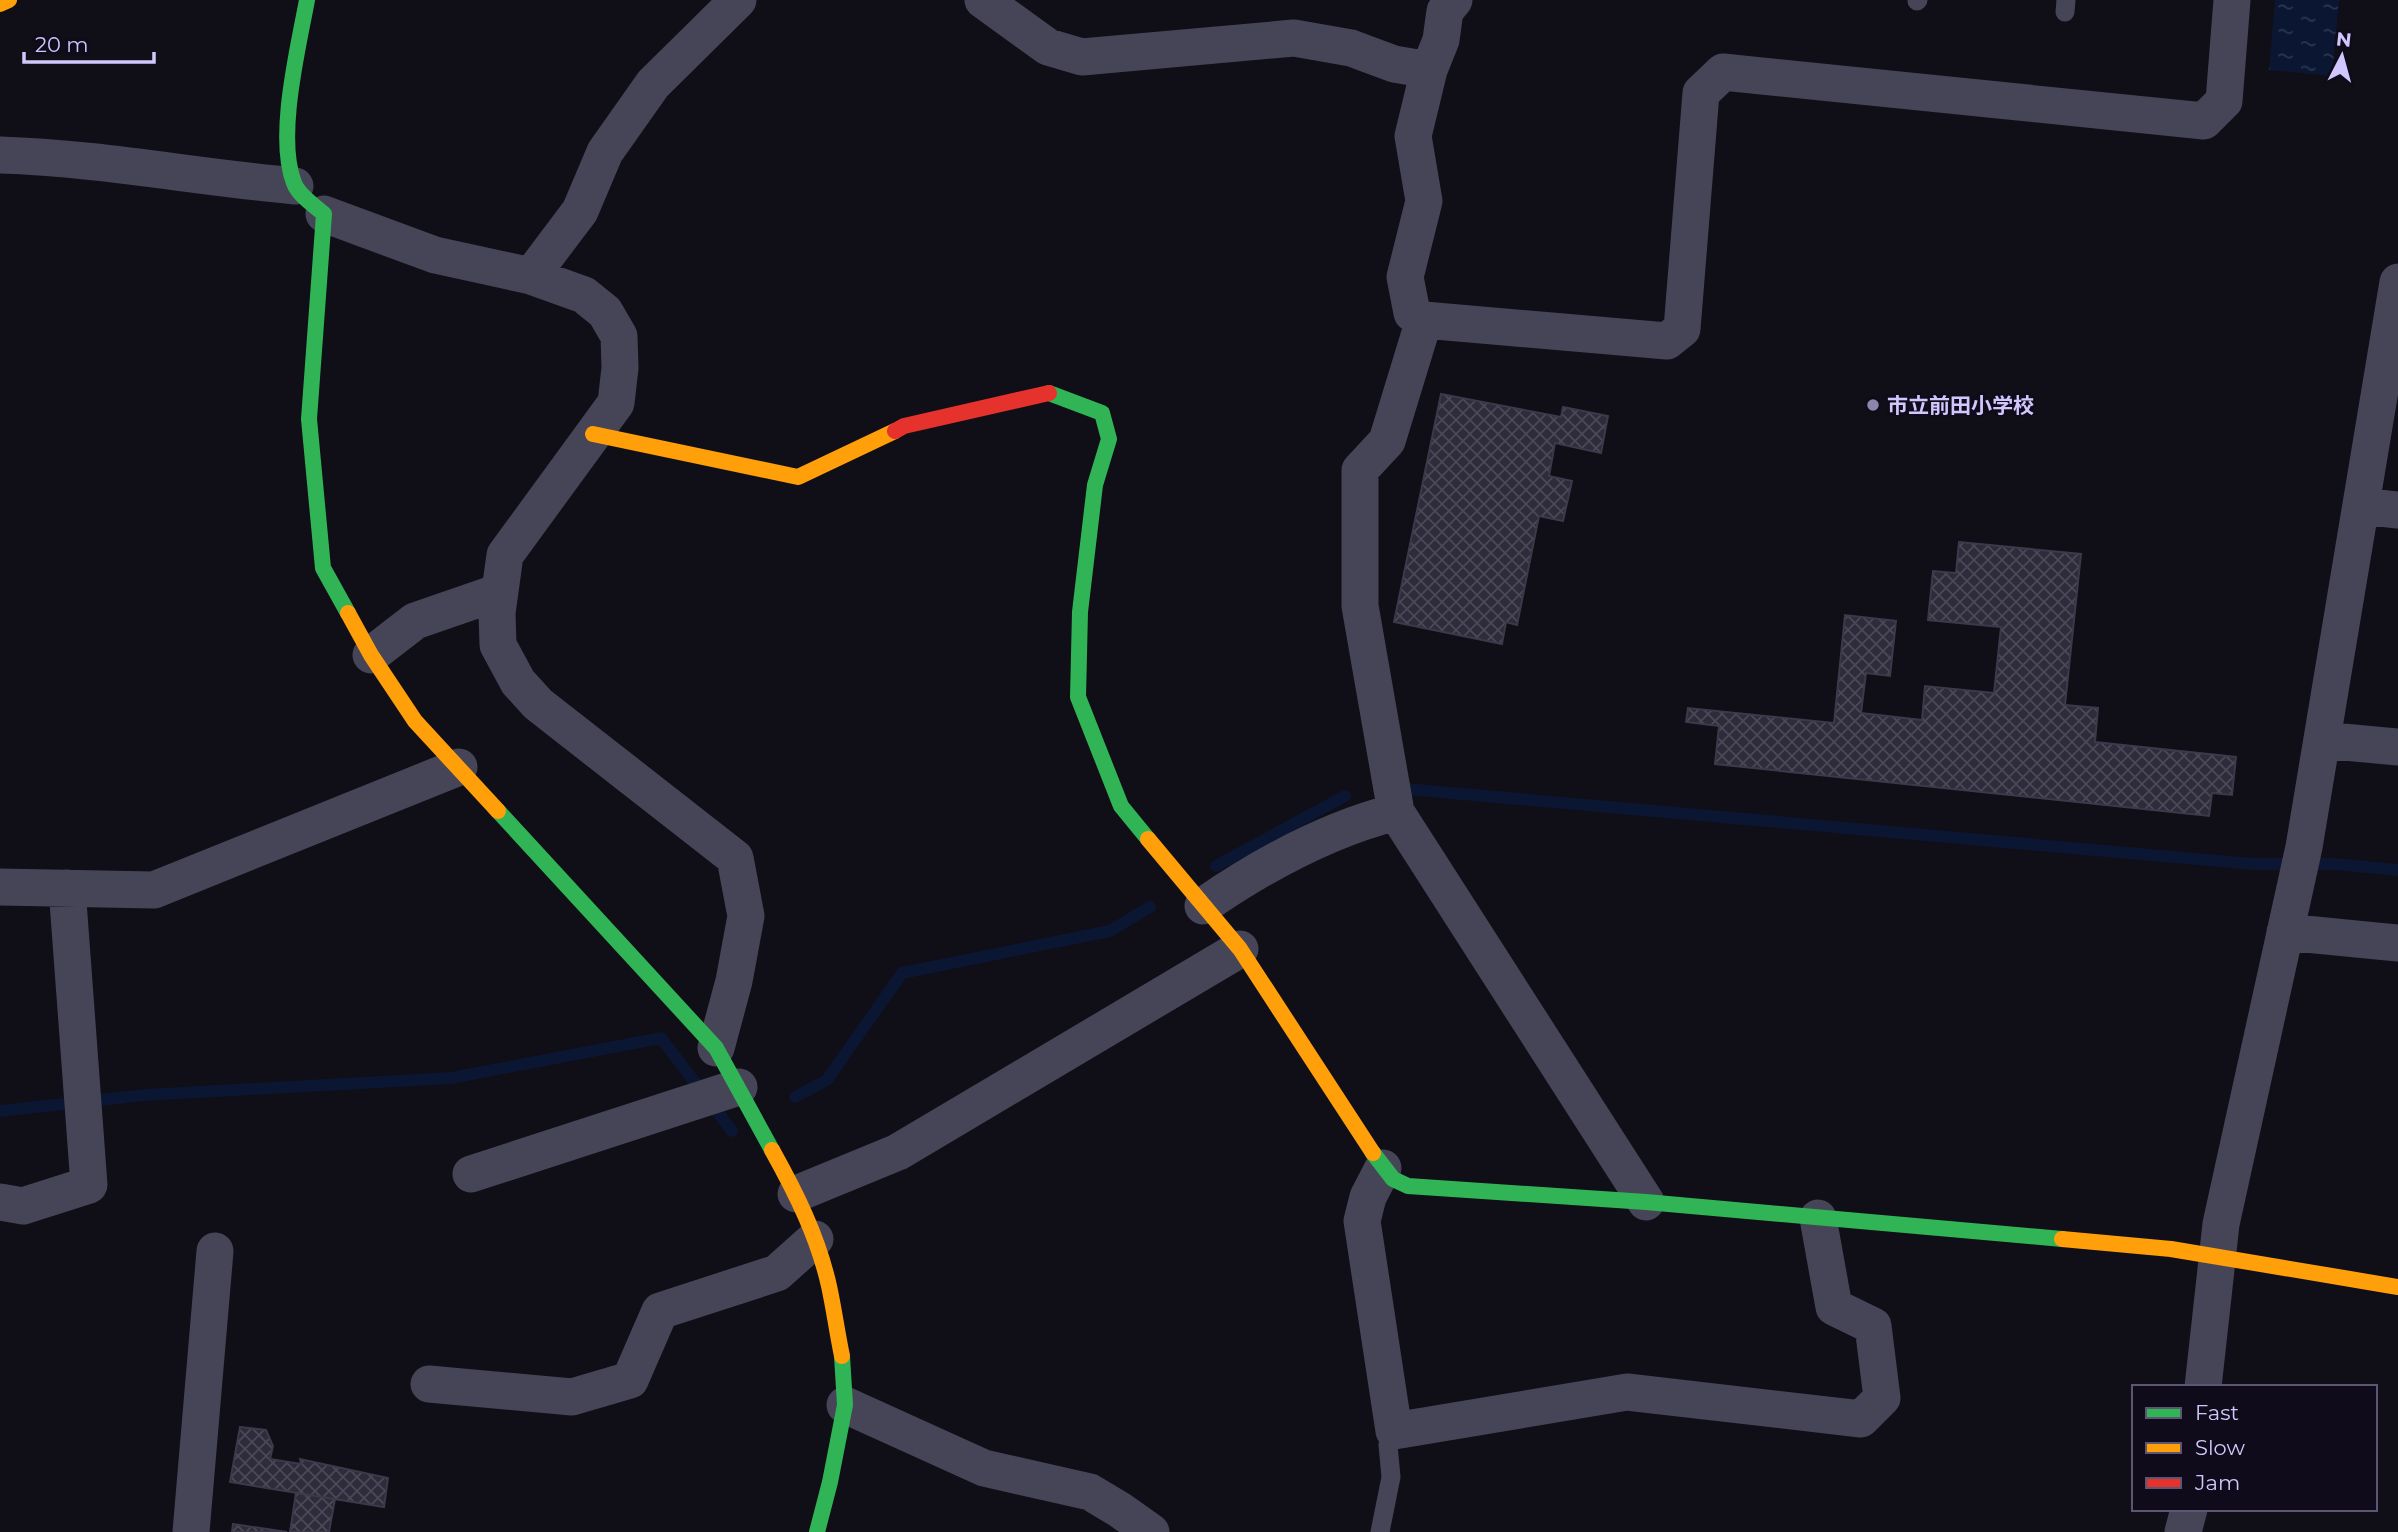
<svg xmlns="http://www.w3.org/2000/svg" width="2398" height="1532" font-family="Montserrat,'Noto Sans JP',sans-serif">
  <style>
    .water { fill: url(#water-ripples) }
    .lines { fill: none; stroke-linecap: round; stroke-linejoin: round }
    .stream { stroke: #0b1632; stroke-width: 12 }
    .building { fill: url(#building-cross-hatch); stroke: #3c394b; stroke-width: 2 }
    .lane { stroke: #464457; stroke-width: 19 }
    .street { stroke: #464457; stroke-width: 37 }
    .fast { stroke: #30b455; stroke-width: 16 }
    .slow { stroke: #ff9f0a; stroke-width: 16 }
    .jam { stroke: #e5322d; stroke-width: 16 }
    .poi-dot { fill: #8d86ac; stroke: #0f0b1a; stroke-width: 2.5 }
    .labels { text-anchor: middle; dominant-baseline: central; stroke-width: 5; stroke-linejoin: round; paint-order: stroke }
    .poi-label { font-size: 21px; font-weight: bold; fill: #d0c7fc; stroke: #0f0b1a; text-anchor: start }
  </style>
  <defs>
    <pattern id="water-ripples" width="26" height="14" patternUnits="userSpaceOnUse" patternTransform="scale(1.75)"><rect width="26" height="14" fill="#0b1632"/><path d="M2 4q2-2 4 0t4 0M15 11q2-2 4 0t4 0" fill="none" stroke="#2e3651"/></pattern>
    <pattern id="building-cross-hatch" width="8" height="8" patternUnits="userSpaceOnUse" patternTransform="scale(1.75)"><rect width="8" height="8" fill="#2e2b3a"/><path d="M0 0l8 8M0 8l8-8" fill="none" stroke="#4b4857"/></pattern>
  </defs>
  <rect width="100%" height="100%" fill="#100e16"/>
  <path class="water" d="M 2275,0 L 2339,0 L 2332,76 L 2269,70 Z"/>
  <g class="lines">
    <path class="stream" d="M 1406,789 L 2253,864 L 2335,864 L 2398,870
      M 1216,866 L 1345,796
      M 795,1097 L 827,1080 L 902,973 L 1110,931 L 1150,907
      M 0,1111 L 145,1095 L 451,1078 L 661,1038 L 732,1131"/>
  </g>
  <path class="building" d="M 1441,394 L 1561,417 L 1563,407 L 1608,416 L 1601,453 L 1555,443 L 1549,476 L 1572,481 L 1563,521 L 1539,516 L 1517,625 L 1506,622 L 1502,644 L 1394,622 Z
    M 1959,542 L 2081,554 L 2065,705 L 2098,708 L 2095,742 L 2236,757 L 2232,795 L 2212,793 L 2209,816 L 1715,764 L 1719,726 L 1686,722 L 1688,708 L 1834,723 L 1845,615 L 1896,621 L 1890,676 L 1866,673 L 1861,713 L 1922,720 L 1925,686 L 1994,693 L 2001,627 L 1928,620 L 1933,571 L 1956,573 Z
    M 240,1427 L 266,1430 L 273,1446 L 270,1459 L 301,1464 L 300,1459 L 388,1478 L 384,1507 L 230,1482 Z
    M 296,1493 L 335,1499 L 329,1532 L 290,1532 Z
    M 233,1524 L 287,1532 L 232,1532 Z"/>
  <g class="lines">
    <path class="lane" d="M 1917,1 L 1918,0
      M 2065,12 L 2066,0
      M 1380,1532 L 1391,1477 L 1388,1445 L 1394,1431"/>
    <path class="street" d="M 983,0 L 1048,47 L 1082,57 L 1294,38 L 1351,48 L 1394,64 L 1429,70
      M 1454,0 L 1445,11 L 1441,40 L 1429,70 L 1413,136 L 1424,201 L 1405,277 L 1412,313 L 1424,320 L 1387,441 L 1360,470 L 1360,606 L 1396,812 L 1646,1202
      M 0,155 C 99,158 196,177 295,186
      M 324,214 L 435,255 L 531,276 L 584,295 L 605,312 L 619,336 L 620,368 L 616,403 L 505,555 L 497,613 L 498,645 L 518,682 L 538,704 L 735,858 L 746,916 L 734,981 L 716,1048
      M 531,276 L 580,211 L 605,152 L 653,84 L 738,0
      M 1424,320 L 1667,341 L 1682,329 L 1701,93 L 1723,72 L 2204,121 L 2224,101 L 2232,0
      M 2361,506 L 2398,510
      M 371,655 L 415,621 L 499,592
      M 2322,740 L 2398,747
      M 0,887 L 154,890 L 459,767
      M 1203,906 C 1262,865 1326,830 1396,812
      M 2285,932 L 2398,943
      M 1383,1168 L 1368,1197 L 1362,1221 L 1394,1431 L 1627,1392 L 1861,1419 L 1882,1398 L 1873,1326 L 1834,1307 L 1818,1218
      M 471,1174 L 739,1087
      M 796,1194 L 898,1152 L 1240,949
      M 0,1202 L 23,1206 L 89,1185 L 67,888
      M 429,1384 L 572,1397 L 630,1380 L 660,1311 L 777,1273 L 815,1239
      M 2203,1387 L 2221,1224 L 2304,847 L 2398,282
      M 845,1405 L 984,1468 L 1090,1492 L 1120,1510 L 1151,1532
      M 191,1532 L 215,1251
      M 2183,1532 L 2189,1509"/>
    <path class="fast" d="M 307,0 C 298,49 276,137 294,183 C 299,196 314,205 324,214 L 309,419 L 323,568 L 348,613
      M 1049,393 L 1102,413 L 1109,439 L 1095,485 L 1080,612 L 1078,697 L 1121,806 L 1148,839
      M 498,811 L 716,1048 L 772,1150
      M 1373,1153 L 1393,1179 L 1408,1186 L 1646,1202 L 2062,1239
      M 817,1532 L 830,1482 L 845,1405 L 842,1356"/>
    <path class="slow" d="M 0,4 L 9,0
      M 593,434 L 798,477 L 895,431
      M 348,613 L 371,655 L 415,721 L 498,811
      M 1148,839 L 1240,949 L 1373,1153
      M 772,1150 C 796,1193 818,1237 829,1286 C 834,1309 837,1332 842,1356
      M 2062,1239 L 2171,1249 L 2398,1287"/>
    <path class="jam" d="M 895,431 L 904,426 L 1049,393"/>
  </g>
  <circle class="poi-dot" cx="1873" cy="405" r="7"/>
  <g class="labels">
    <g class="poi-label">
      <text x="1887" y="405">市立前田小学校</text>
    </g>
  </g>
  <rect x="2132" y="1385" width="245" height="126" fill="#0f0b1a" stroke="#5c5674" stroke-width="2"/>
  <rect x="2146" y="1408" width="35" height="10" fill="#30b455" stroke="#5c5674" stroke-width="2"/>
  <text x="2195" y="1420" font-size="21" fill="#d0c7fc">Fast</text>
  <rect x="2146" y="1443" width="35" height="10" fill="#ff9f0a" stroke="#5c5674" stroke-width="2"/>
  <text x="2195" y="1455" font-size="21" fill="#d0c7fc">Slow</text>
  <rect x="2146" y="1478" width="35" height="10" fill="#e5322d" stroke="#5c5674" stroke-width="2"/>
  <text x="2195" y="1490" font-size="21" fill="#d0c7fc">Jam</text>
  <g transform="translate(2342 56) rotate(6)" stroke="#0f0b1a" stroke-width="5" paint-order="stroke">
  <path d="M0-5L12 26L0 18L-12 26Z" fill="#d0c7fc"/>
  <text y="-10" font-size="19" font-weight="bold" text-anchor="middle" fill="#d0c7fc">N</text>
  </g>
  <path d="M24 52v10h130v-10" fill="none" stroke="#d0c7fc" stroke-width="3.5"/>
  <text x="35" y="52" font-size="21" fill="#d0c7fc" stroke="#0f0b1a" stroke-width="5" paint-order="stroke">20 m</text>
</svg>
